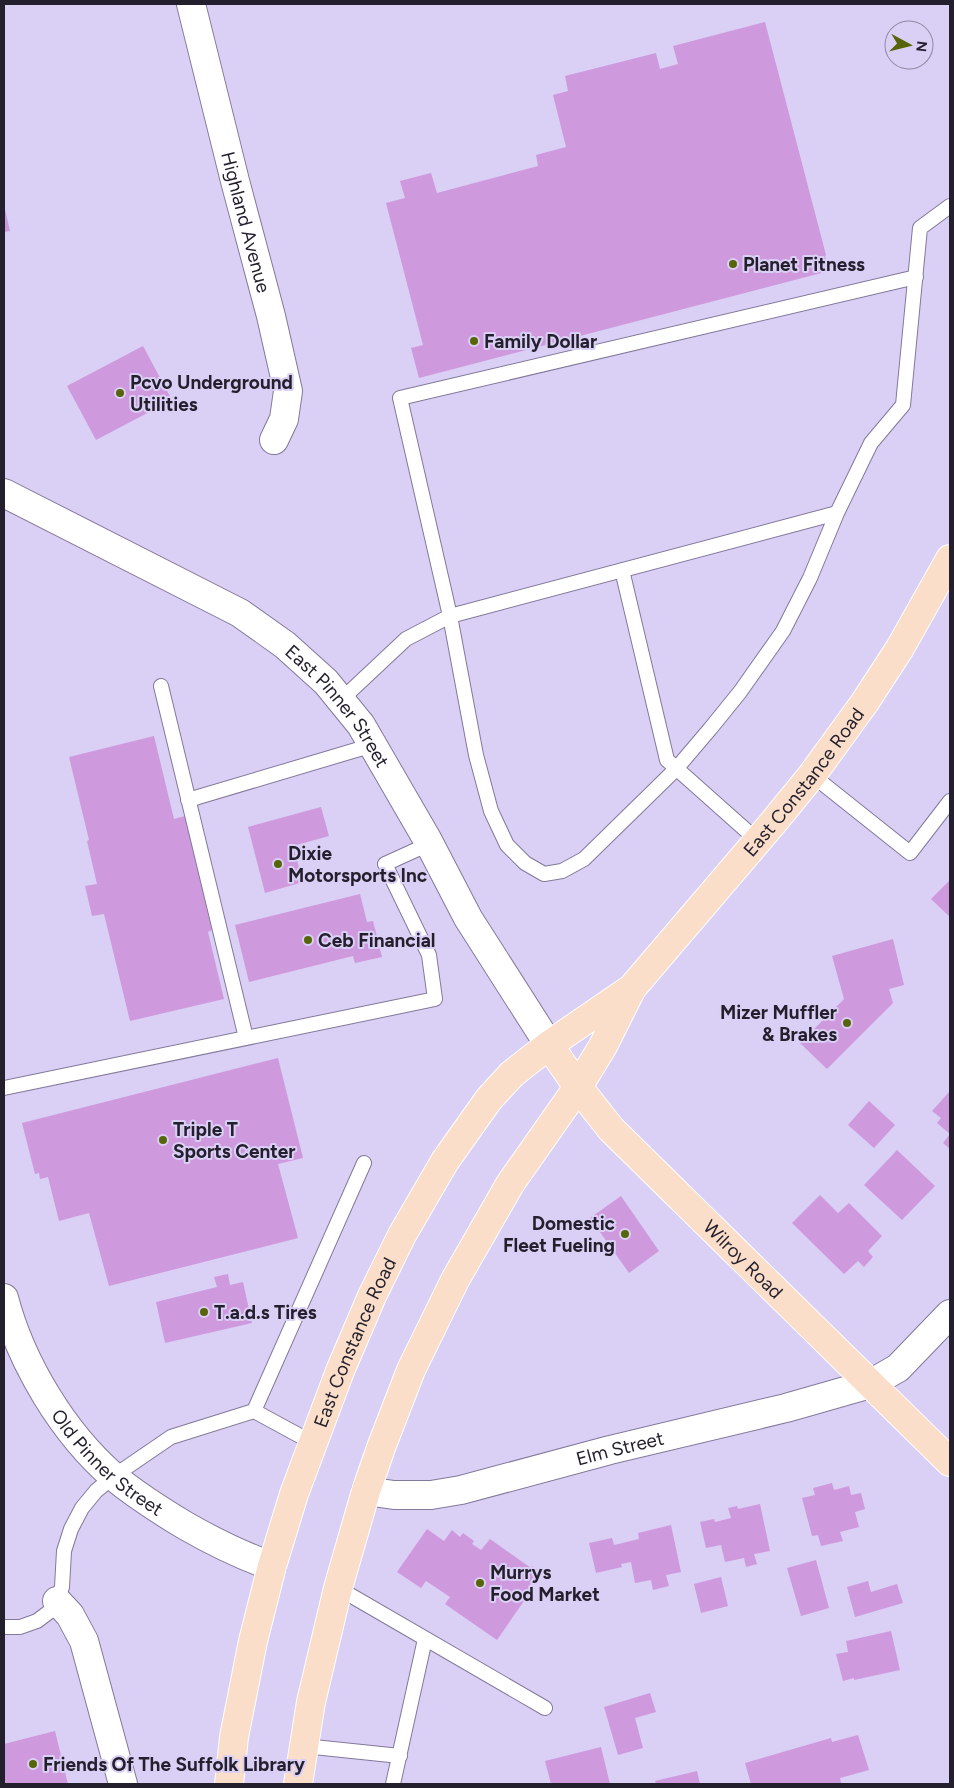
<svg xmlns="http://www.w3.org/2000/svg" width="954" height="1788" font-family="Figtree,sans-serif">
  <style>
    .building { fill: #cf99dd }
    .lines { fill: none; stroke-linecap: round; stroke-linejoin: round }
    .service-casing { stroke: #83799a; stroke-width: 16 }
    .minor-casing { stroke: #83799a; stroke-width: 30 }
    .secondary-casing { stroke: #83799a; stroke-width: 30 }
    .primary-casing { stroke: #fff; stroke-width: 30 }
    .service { stroke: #fff; stroke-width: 14 }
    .minor { stroke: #fff; stroke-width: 28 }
    .secondary { stroke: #fff; stroke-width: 28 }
    .primary { stroke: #fadec9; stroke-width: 28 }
    .poi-dot { fill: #57650a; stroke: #dacff4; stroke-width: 2 }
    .labels { text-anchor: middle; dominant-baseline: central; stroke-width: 4; stroke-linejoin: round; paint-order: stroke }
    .street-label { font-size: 19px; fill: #231f2c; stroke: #dacff4 }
    .poi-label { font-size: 19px; font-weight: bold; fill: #231f2c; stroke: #dacff4; text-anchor: start }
  </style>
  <rect width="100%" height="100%" fill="#dacff4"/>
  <path class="building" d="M 765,22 L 826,255 L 825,256 L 829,271 L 419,378 L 411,348 L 423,345 L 386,203 L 405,198 L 400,181 L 431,173 L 437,193 L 538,166 L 536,155 L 566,147 L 553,95 L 568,91 L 565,76 L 656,53 L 660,69 L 678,64 L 673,46 Z
    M 4,205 L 10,231 L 4,232 Z
    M 143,346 L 172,400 L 96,440 L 67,386 Z
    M 154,736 L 174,819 L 185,816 L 212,930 L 208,932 L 224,999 L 130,1021 L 104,914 L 92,916 L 85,886 L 97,884 L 87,841 L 89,840 L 69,757 Z
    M 321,807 L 329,836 L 293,846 L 303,882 L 265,893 L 248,827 Z
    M 950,880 L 950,917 L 931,899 Z
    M 360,894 L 367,922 L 373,921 L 382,957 L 355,963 L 353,956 L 249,982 L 235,925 Z
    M 893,939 L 904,985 L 889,989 L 893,1003 L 827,1069 L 800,1043 L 844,999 L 832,956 Z
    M 278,1058 L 303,1158 L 278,1164 L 298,1238 L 109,1286 L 89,1213 L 59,1221 L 48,1177 L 40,1179 L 39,1173 L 35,1174 L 22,1123 Z
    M 950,1091 L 950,1149 L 943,1143 L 950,1134 L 937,1123 L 941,1118 L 932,1111 Z
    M 869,1101 L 895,1125 L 874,1148 L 848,1125 Z
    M 897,1150 L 935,1186 L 902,1220 L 864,1185 Z
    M 820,1195 L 838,1213 L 849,1203 L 882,1236 L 868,1251 L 873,1257 L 864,1267 L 858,1261 L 844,1274 L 792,1223 Z
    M 621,1196 L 659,1251 L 629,1273 L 590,1218 Z
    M 228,1274 L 230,1285 L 243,1282 L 252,1323 L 165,1343 L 156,1302 L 217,1287 L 214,1277 Z
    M 832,1483 L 834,1490 L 849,1486 L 851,1495 L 861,1493 L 865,1509 L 855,1512 L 859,1527 L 840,1532 L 843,1541 L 821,1546 L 818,1535 L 812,1536 L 802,1498 L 815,1495 L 813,1488 Z
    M 760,1504 L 770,1551 L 754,1554 L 757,1564 L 746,1567 L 744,1558 L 725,1562 L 721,1545 L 706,1548 L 700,1522 L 714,1519 L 715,1522 L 731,1518 L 728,1508 L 737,1506 L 738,1509 Z
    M 671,1525 L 681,1572 L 666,1575 L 669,1586 L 653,1590 L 651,1580 L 635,1583 L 631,1562 L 621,1564 L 622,1567 L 596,1573 L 589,1543 L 612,1538 L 614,1545 L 639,1539 L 638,1533 Z
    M 427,1529 L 444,1541 L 452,1530 L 460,1537 L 463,1533 L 474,1541 L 472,1544 L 481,1550 L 490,1539 L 531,1568 L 532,1566 L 540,1571 L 530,1585 L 533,1588 L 497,1640 L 445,1604 L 450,1597 L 426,1581 L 421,1588 L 397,1572 Z
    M 816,1560 L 829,1608 L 801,1616 L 787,1568 Z
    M 721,1577 L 728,1606 L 701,1613 L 694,1584 Z
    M 868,1581 L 871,1592 L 897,1584 L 903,1603 L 855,1617 L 847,1587 Z
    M 891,1631 L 900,1670 L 854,1680 L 854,1678 L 843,1681 L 836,1654 L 848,1652 L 846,1641 Z
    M 650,1693 L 656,1712 L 635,1718 L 643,1748 L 618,1755 L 604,1707 Z
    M 55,1731 L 68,1784 L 4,1784 L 4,1744 Z
    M 858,1735 L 869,1770 L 840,1778 L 841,1783 L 835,1784 L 751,1784 L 745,1763 L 831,1738 L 832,1742 Z
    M 601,1747 L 610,1784 L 551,1784 L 545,1761 Z
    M 697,1771 L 700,1784 L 656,1784 L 655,1781 Z"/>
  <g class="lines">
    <g class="service-casing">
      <path id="service" d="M 837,513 L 810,578 L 783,631 L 740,692 L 710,729 L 676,769 L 584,859 L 562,871 L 544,874 L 525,863 L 507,845 L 491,811 L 476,755 L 450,616 L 400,398 L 916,277
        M 622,570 L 667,760 L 758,841
        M 161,686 L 246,1038
        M 341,700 L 406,639 L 450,616 L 837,513 L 871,443 L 903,405 L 920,228 L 950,206
        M 812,775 L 910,853 L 950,801
        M 188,800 L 373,745
        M 4,1088 L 435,999 L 429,955 L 385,864 L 429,844
        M 313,1443 L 254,1411 L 364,1163
        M 338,1588 L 545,1708
        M 4,1627 L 20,1627 L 37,1621 L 49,1612 L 57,1601 L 62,1587 L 64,1551 L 71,1529 L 82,1508 L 96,1491 L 114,1476 L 171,1437 L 254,1411
        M 304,1746 L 400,1756
        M 393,1784 L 425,1639"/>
    </g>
    <g class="minor-casing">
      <g id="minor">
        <path id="s1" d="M 191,4 L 235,181 L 271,316 L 288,391 L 284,419 L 274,440"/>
        <path id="s2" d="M 4,1298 C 21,1363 63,1433 114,1477 C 137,1496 161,1511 186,1526 C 214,1542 242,1556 272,1566"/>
        <path id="s3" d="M 366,1491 L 394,1495 L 431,1495 L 461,1490 L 610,1450 L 786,1408 L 870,1384 L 898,1368 L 950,1314"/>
        <path d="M 57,1601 L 70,1615 L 84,1641 L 123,1784"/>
      </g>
    </g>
    <g class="secondary-casing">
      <g id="secondary">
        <path id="s4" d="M 4,493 L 240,613 L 285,645 L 326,682 L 361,725 L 427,839 L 468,918 L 549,1045"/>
      </g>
    </g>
    <g class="primary-casing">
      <g id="primary">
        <path id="s5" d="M 549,1045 L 578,1087 L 611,1129 L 950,1462"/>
        <path id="s6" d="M 229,1784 L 234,1737 L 253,1641 L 272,1566 L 294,1494 L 340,1371 L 372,1296 L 402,1235 L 445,1161 L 489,1099 L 512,1074 L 549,1045 L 632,988 L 772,824 L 812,775 L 865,702 L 900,648 L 950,559"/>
        <path d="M 298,1784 L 311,1702 L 338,1588 L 366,1491 L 382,1445 L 411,1370 L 455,1280 L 510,1184 L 578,1087 L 603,1046 L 631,990"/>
      </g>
    </g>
    <use href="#service" class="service"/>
    <use href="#minor" class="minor"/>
    <use href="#secondary" class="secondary"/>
    <use href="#primary" class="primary"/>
  </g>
  <g class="poi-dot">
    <circle cx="733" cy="264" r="5"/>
    <circle cx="474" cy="341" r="5"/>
    <circle cx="120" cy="393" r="5"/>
    <circle cx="278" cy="864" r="5"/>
    <circle cx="308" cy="940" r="5"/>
    <circle cx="847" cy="1023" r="5"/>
    <circle cx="163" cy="1140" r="5"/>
    <circle cx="625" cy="1234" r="5"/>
    <circle cx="204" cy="1312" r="5"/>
    <circle cx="480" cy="1583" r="5"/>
    <circle cx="33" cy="1764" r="5"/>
  </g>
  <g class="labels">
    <g class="street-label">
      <text stroke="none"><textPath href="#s1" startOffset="225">Highland Avenue</textPath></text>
      <text stroke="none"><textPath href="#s4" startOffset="401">East Pinner Street</textPath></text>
      <text stroke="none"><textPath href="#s6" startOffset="1190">East Constance Road</textPath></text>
      <text stroke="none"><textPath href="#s5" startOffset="290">Wilroy Road</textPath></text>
      <text stroke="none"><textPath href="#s6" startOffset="461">East Constance Road</textPath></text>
      <text stroke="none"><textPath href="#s3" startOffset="260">Elm Street</textPath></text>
      <text stroke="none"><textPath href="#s2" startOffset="198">Old Pinner Street</textPath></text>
    </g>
    <g class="poi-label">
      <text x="743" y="264">Planet Fitness</text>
      <text x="484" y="341">Family Dollar</text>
      <text x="130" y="382">Pcvo Underground<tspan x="130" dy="22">Utilities</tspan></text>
      <text x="288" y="853">Dixie<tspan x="288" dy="22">Motorsports Inc</tspan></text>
      <text x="318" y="940">Ceb Financial</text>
      <text x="837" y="1012" text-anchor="end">Mizer Muffler<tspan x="837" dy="22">&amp; Brakes</tspan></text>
      <text x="173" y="1129">Triple T<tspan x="173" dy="22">Sports Center</tspan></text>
      <text x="615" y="1223" text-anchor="end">Domestic<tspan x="615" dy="22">Fleet Fueling</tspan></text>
      <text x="214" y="1312">T.a.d.s Tires</text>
      <text x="490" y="1572">Murrys<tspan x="490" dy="22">Food Market</tspan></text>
      <text x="43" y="1764">Friends Of The Suffolk Library</text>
    </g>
  </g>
  <rect width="954" height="1788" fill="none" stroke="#231f2c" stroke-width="10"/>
  <g transform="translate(909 45) rotate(97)"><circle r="24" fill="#dacff4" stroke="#9189a4"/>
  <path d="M0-4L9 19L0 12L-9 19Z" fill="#57650a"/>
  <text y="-8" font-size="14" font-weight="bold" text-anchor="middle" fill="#231f2c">N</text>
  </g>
</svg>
